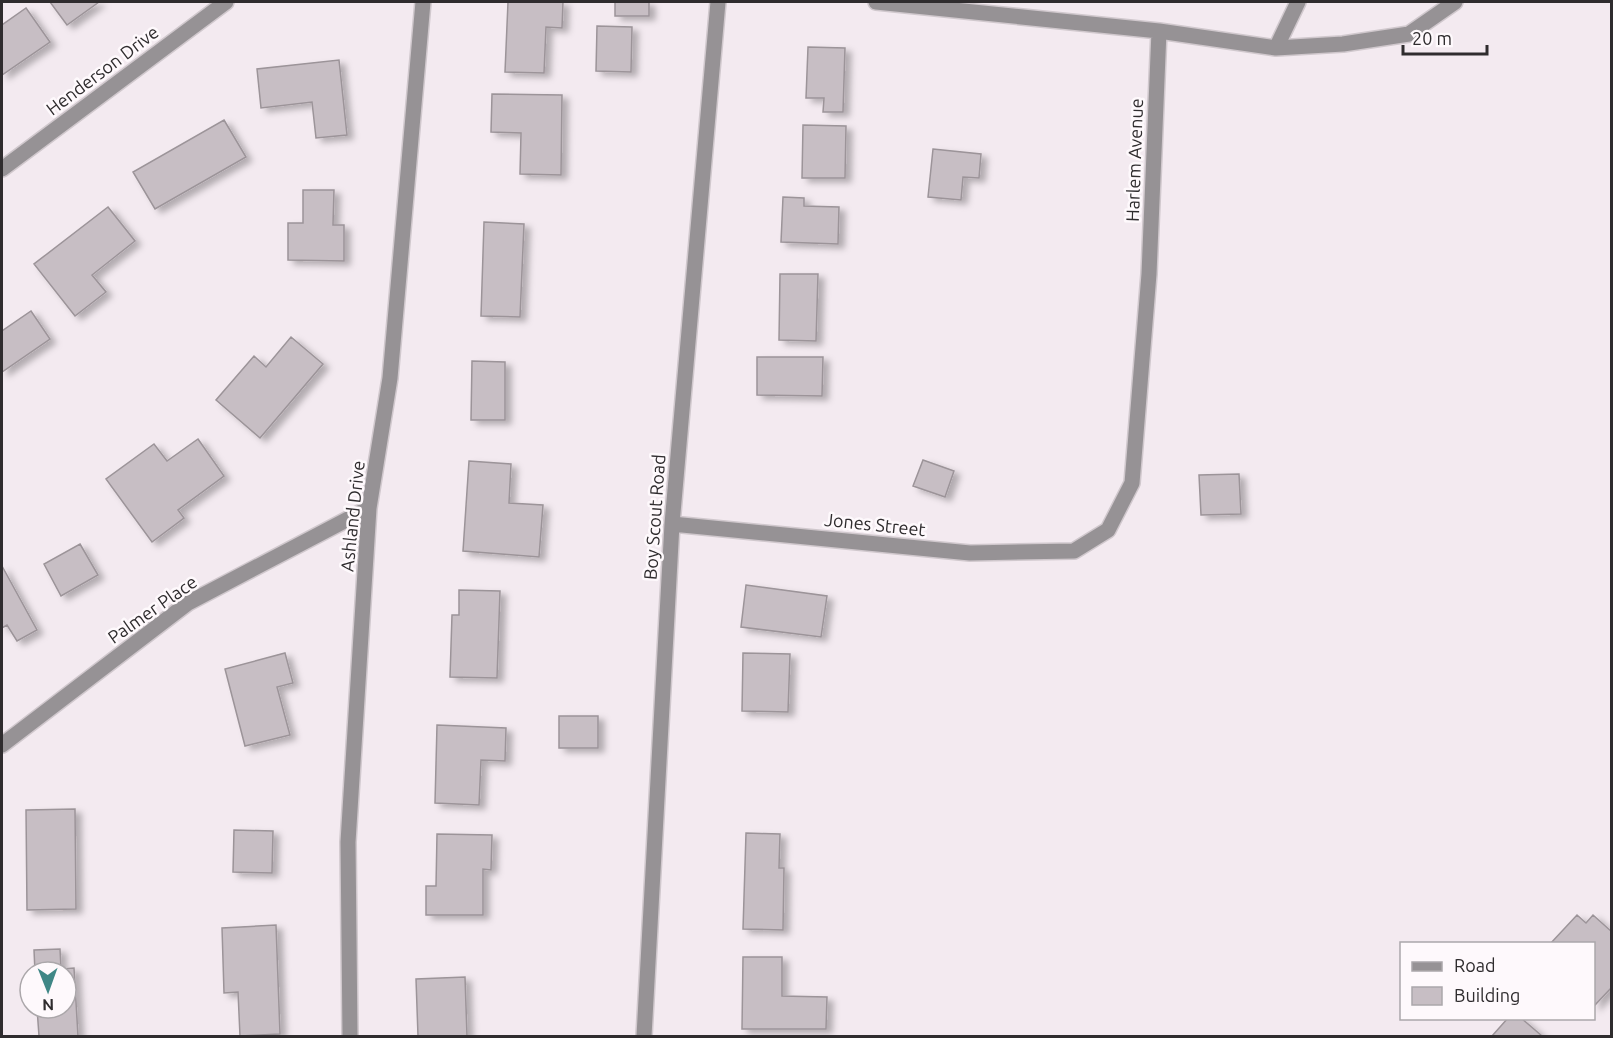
<svg xmlns="http://www.w3.org/2000/svg" width="1613" height="1038" font-family="Ubuntu,sans-serif">
  <style>
    .building { fill: #c7bec4; stroke: #9c9499; stroke-width: 1.5; filter: url(#shadow) }
    .lines { fill: none; stroke-linecap: round; stroke-linejoin: round }
    .minor-casing { stroke: #d0c8cd; stroke-width: 18 }
    .minor { stroke: #969295; stroke-width: 15 }
    .labels { text-anchor: middle; dominant-baseline: central; stroke-width: 5; stroke-linejoin: round; paint-order: stroke }
    .street-label { font-size: 18px; fill: #2f2c2e; stroke: #fef9fc }
  </style>
  <defs>
    <filter id="shadow"><feDropShadow dx="6" dy="4" stdDeviation="3" flood-color="#0004"/></filter>
  </defs>
  <rect width="100%" height="100%" fill="#f3eaf0"/>
  <path class="building" d="M 50,2 L 99,2 L 67,25 Z
    M 508,2 L 563,2 L 562,28 L 546,27 L 544,73 L 505,72 Z
    M 615,2 L 649,2 L 649,16 L 615,16 Z
    M 26,8 L 50,42 L 2,75 L 2,25 Z
    M 597,26 L 632,27 L 631,72 L 596,71 Z
    M 808,47 L 845,48 L 843,112 L 823,112 L 824,98 L 806,98 Z
    M 339,60 L 347,135 L 316,138 L 312,102 L 261,108 L 257,69 Z
    M 492,94 L 562,95 L 561,175 L 520,174 L 521,133 L 491,132 Z
    M 224,120 L 246,157 L 155,209 L 133,172 Z
    M 803,125 L 846,126 L 845,178 L 802,178 Z
    M 933,149 L 981,154 L 979,178 L 963,177 L 961,200 L 928,197 Z
    M 303,190 L 334,190 L 333,225 L 344,225 L 344,261 L 288,260 L 288,223 L 303,223 Z
    M 783,197 L 804,198 L 804,206 L 839,207 L 838,244 L 781,242 Z
    M 108,207 L 135,241 L 92,275 L 106,292 L 75,316 L 34,264 Z
    M 484,222 L 524,224 L 520,317 L 481,316 Z
    M 780,274 L 818,274 L 816,341 L 779,340 Z
    M 31,311 L 50,339 L 2,372 L 2,331 Z
    M 291,337 L 323,364 L 260,438 L 216,400 L 254,356 L 266,367 Z
    M 757,357 L 823,357 L 822,396 L 757,395 Z
    M 472,361 L 505,362 L 505,420 L 471,420 Z
    M 198,439 L 224,476 L 178,510 L 184,518 L 152,542 L 106,479 L 154,444 L 167,461 Z
    M 923,460 L 954,471 L 945,497 L 913,486 Z
    M 469,461 L 511,464 L 509,503 L 543,505 L 539,557 L 463,551 Z
    M 1239,474 L 1241,514 L 1201,515 L 1199,475 Z
    M 80,544 L 98,575 L 61,596 L 44,564 Z
    M 2,566 L 37,630 L 17,641 L 7,625 L 2,628 Z
    M 746,585 L 827,596 L 821,637 L 741,627 Z
    M 459,590 L 500,591 L 497,678 L 450,677 L 452,615 L 459,615 Z
    M 285,653 L 293,683 L 277,687 L 290,735 L 245,746 L 225,669 Z
    M 743,653 L 790,654 L 788,712 L 742,711 Z
    M 559,716 L 598,716 L 598,748 L 559,748 Z
    M 437,725 L 506,728 L 505,761 L 481,760 L 479,805 L 435,803 Z
    M 75,809 L 76,909 L 27,910 L 26,810 Z
    M 234,830 L 273,831 L 272,873 L 233,872 Z
    M 746,833 L 780,834 L 779,868 L 784,868 L 783,930 L 743,929 Z
    M 437,834 L 492,835 L 491,870 L 483,869 L 483,915 L 426,915 L 426,886 L 436,886 Z
    M 1577,915 L 1586,923 L 1593,915 L 1612,932 L 1612,987 L 1594,1006 L 1594,944 L 1550,944 Z
    M 276,925 L 280,1034 L 240,1036 L 238,992 L 224,993 L 222,928 Z
    M 60,949 L 61,969 L 74,968 L 78,1036 L 39,1036 L 37,1008 L 66,1008 L 66,972 L 35,972 L 34,950 Z
    M 743,957 L 782,957 L 782,996 L 827,997 L 826,1029 L 742,1029 Z
    M 465,977 L 467,1036 L 418,1036 L 416,979 Z
    M 1508,1018 L 1521,1018 L 1542,1036 L 1492,1036 Z"/>
  <g class="lines">
    <g class="minor-casing">
      <path id="minor" d="M 1159,31 L 1276,48 L 1343,44 L 1409,34 L 1455,2
        M 1276,48 L 1298,2
        M 2,169 L 226,2
        M 672,524 L 970,553 L 1074,551 L 1108,530 L 1132,483 L 1149,274 L 1159,31 L 876,2
        M 2,745 L 188,603 L 369,508
        M 350,1036 L 348,842 L 369,508 L 390,378 L 423,2
        M 644,1036 L 672,524 L 718,2"/>
    </g>
    <use href="#minor" class="minor"/>
  </g>
  <g class="labels">
    <g class="street-label">
      <text transform="translate(102 70) rotate(-37)">Henderson Drive</text>
      <text transform="translate(1134 160) rotate(-88)">Harlem Avenue</text>
      <text transform="translate(352 516) rotate(-84)">Ashland Drive</text>
      <text transform="translate(654 517) rotate(-86)">Boy Scout Road</text>
      <text transform="translate(875 524) rotate(6)">Jones Street</text>
      <text transform="translate(152 609) rotate(-35)">Palmer Place</text>
    </g>
  </g>
  <rect width="1613" height="1038" fill="none" stroke="#2f2c2e" stroke-width="6"/>
  <rect x="1400" y="942" width="195" height="78" fill="#fef9fc" stroke="#aba7aa" stroke-width="1.5"/>
  <rect x="1412" y="962" width="30" height="9" fill="#969295" stroke="#aba7aa" stroke-width="1.5"/>
  <text x="1454" y="972" font-size="18" fill="#2f2c2e">Road</text>
  <rect x="1412" y="987" width="30" height="18" fill="#c7bec4" stroke="#aba7aa" stroke-width="1.5"/>
  <text x="1454" y="1002" font-size="18" fill="#2f2c2e">Building</text>
  <g transform="translate(48 990) rotate(179)"><circle r="28" fill="#fef9fc" stroke="#aba7aa" stroke-width="1.5"/>
  <path d="M0-4.5L10 22L0 15L-10 22Z" fill="#3f8786"/>
  <text y="-9" font-size="16" font-weight="bold" text-anchor="middle" fill="#2f2c2e">N</text>
  </g>
  <path d="M1403 45v9h84v-9" fill="none" stroke="#2f2c2e" stroke-width="3"/>
  <text x="1412" y="45" font-size="18" fill="#2f2c2e" stroke="#fef9fc" stroke-width="4.5" paint-order="stroke">20 m</text>
</svg>
